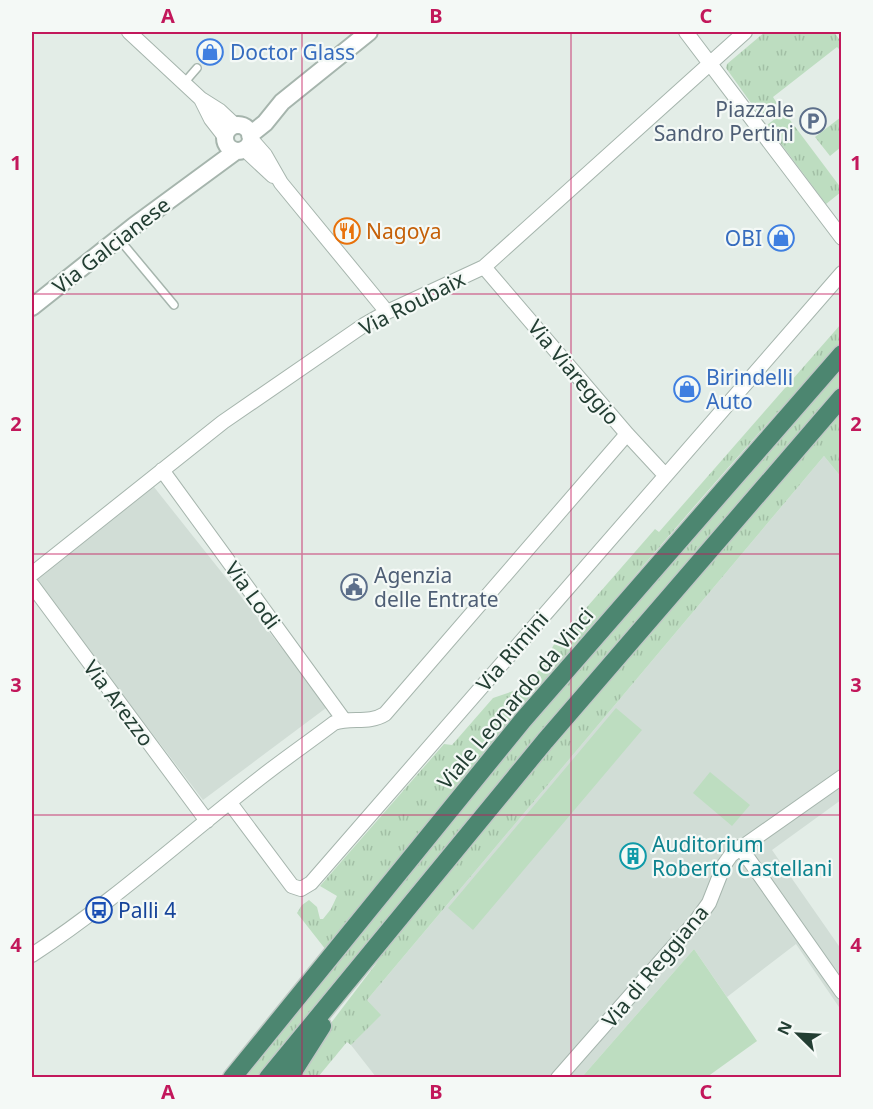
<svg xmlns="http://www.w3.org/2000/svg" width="873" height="1109" font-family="'Noto Sans',sans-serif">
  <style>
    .built { fill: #d1ddd6 }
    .grass { fill: url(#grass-tufts) }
    .park { fill: #bdddc0 }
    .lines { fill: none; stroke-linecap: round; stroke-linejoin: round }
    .service-casing { stroke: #a6b5ad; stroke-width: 10 }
    .minor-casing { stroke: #a6b5ad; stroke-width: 16 }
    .tertiary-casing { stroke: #a6b5ad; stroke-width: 20 }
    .trunk-casing { stroke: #c1c9c6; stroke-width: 21 }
    .service { stroke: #fff; stroke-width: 7 }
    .minor { stroke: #fff; stroke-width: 14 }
    .tertiary { stroke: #fff; stroke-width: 16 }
    .trunk { stroke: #4c8670; stroke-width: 18 }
    .grid { fill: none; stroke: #c2185b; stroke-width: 1.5; stroke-opacity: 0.55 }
    .labels { text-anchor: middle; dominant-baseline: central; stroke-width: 4.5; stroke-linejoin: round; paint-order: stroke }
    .shop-label { font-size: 21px; fill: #366cbe; stroke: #f4f9f6; text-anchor: start }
    .service-label { font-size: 21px; fill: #4e5e75; stroke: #f4f9f6; text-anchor: end }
    .food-label { font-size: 21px; fill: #c56008; stroke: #f4f9f6; text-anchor: start }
    .street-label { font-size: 21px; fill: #233e33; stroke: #f4f9f6 }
    .culture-label { font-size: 21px; fill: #0d838f; stroke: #f4f9f6; text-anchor: start }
    .transit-label { font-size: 21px; fill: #164399; stroke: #f4f9f6; text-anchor: start }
    .neatline { fill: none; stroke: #c2185b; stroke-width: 2 }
    .grid-label { font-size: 20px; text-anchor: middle; font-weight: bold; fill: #c2185b }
  </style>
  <defs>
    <pattern id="grass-tufts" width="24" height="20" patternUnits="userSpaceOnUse" patternTransform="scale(1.5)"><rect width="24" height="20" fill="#bdddc0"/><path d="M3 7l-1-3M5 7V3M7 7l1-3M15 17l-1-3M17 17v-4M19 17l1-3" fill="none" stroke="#a2bfa5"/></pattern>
  </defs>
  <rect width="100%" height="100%" fill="#e3ede7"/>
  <path class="built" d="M 824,456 L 841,477 L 841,800 L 772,850 L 841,949 L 841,1010 L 796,944 L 727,997 L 694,949 L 582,1077 L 376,1077 L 351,1045 L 380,1015 L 367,1000 Z
    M 154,487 L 292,661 L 326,708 L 203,800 L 36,581 Z"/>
  <path class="grass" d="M 765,32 L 834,32 L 841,42 L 842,52 L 837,47 L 773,97 L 778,105 L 761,117 L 726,68 L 727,64 Z
    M 784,112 L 841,188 L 841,192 L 826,204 L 767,125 Z
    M 841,117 L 841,147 L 830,156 L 815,137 Z
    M 841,324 L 841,343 C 661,536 494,745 326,950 L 297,913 L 302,905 L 309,900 L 317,907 L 320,919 L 323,919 L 331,909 L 337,896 L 320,886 L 444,744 L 452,745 L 493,698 L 525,687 L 548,659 L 553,646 L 655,529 L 659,532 Z
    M 841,365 L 841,388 L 810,423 L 261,1077 L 241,1078 L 509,749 Z
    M 841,409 L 841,477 L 824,456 L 367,1000 L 381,1015 L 351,1045 L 347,1042 L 318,1077 L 301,1078 L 328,1027 L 375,965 L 387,946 L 565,728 Z"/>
  <path class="park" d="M 616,708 L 642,730 L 473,930 L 448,908 Z
    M 710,772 L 750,805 L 732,826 L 693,793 Z
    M 694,949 L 757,1041 L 707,1077 L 582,1077 Z"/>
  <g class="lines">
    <g class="service-casing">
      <path id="service" d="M 184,83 L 197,68
        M 119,239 L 174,305"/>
    </g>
    <g class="minor-casing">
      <path id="minor" d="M 129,32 L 201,99 L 220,111 L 236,126
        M 686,32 L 842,238
        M 201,99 L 211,119 L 225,137
        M 250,138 L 265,155 L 281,183 L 387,312
        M 244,149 L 273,176
        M 484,267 L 627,434 L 665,475
        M 162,470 L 344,720
        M 32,574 L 223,422 L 364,325 L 387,312 L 484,267 L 745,32
        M 32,585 L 207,821
        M 230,803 L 292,886 L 301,889 L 311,883 L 842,273
        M 740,847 L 842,992
        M 32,955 C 113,902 184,837 260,778 C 284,759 309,742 334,723 C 351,717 369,724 385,714 L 627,434
        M 558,1078 L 696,921 L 709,903 L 724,865 L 731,855 L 842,777"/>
    </g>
    <g class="tertiary-casing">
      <path id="tertiary" d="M225 138a13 13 0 1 1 26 0a13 13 0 1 1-26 0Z
        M 250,135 L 265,123 L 282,102 L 369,32
        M 32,307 L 134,226 L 236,151"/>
    </g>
    <g class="trunk-casing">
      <path id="trunk" d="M 232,1078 L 523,720 L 842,354
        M 268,1078 L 545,741 L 842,397
        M 289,1078 L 322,1026"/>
    </g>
    <use href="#service" class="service"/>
    <use href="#minor" class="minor"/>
    <use href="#tertiary" class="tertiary"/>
    <use href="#trunk" class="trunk"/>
  </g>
  <path class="grid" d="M 302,32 L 302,1078M 571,32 L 571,1078M 32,294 L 842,294M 32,554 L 842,554M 32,815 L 842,815"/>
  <defs>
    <g id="shop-ring" transform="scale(1.35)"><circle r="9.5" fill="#f4f9f6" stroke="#3f7fe0" stroke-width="1.5"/><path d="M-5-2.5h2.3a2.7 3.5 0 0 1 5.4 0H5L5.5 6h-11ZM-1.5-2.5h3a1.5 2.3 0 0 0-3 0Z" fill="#3f7fe0"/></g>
    <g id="parking-ring" transform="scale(1.35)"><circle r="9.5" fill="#f4f9f6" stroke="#5c6f8a" stroke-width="1.5"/><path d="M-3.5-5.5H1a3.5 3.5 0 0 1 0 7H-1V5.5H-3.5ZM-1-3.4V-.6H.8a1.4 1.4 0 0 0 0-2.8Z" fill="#5c6f8a"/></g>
    <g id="restaurant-ring" transform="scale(1.35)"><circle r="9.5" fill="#f4f9f6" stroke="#e8710a" stroke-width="1.5"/><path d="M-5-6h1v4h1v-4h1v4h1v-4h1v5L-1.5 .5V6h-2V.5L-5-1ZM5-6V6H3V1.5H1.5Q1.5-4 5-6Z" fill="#e8710a"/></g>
    <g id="civic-ring" transform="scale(1.35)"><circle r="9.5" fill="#f4f9f6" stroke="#5c6f8a" stroke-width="1.5"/><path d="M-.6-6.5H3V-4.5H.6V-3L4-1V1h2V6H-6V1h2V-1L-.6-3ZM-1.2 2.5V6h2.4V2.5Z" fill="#5c6f8a"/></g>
    <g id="building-ring" transform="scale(1.35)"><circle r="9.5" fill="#f4f9f6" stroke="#0f9aa8" stroke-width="1.5"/><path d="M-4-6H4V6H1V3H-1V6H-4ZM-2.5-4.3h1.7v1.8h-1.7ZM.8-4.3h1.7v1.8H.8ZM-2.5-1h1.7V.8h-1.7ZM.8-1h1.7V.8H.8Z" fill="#0f9aa8"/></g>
    <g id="bus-ring" transform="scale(1.35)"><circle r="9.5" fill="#f4f9f6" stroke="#1a4fb4" stroke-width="1.5"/><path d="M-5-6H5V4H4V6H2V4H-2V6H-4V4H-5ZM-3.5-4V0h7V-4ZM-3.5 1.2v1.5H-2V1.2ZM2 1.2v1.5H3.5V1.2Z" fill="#1a4fb4"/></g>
  </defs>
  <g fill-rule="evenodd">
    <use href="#shop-ring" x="210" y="52"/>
    <use href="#parking-ring" x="813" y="121"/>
    <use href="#restaurant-ring" x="347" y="231"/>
    <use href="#shop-ring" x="781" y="238"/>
    <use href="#shop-ring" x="687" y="389"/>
    <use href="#civic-ring" x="354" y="587"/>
    <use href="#building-ring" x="633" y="856"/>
    <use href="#bus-ring" x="99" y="910"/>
  </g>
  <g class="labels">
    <g class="shop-label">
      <text x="230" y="52">Doctor Glass</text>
      <text x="762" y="238" text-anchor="end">OBI</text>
      <text x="706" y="377">Birindelli<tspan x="706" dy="24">Auto</tspan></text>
    </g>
    <g class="service-label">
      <text x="794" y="109">Piazzale<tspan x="794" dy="24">Sandro Pertini</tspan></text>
      <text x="374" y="575" text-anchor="start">Agenzia<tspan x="374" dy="24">delle Entrate</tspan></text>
    </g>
    <g class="food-label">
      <text x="366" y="231">Nagoya</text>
    </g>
    <g class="street-label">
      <text transform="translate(111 245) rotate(-38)">Via Galcianese</text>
      <text transform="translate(412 303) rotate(-27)">Via Roubaix</text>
      <text transform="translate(574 372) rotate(50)">Via Viareggio</text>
      <text transform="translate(253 595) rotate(54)">Via Lodi</text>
      <text transform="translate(512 651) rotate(-49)">Via Rimini</text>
      <text transform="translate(515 698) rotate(-50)">Viale Leonardo da Vinci</text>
      <text transform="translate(119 703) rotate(53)">Via Arezzo</text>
      <text transform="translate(655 966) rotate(-50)">Via di Reggiana</text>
    </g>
    <g class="culture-label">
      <text x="652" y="844">Auditorium<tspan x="652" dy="24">Roberto Castellani</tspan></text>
    </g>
    <g class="transit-label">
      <text x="118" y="910">Palli 4</text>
    </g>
  </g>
  <rect width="873" height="1109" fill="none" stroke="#f4f9f6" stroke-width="66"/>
  <g transform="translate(798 1034) rotate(294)" stroke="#f4f9f6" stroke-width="4.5" paint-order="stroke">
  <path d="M0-4.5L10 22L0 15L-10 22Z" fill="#233e33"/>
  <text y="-9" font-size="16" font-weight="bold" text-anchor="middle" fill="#233e33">N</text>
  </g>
  <rect x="33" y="33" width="807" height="1043" class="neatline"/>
  <g class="grid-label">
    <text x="168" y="23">A</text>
    <text x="436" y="23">B</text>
    <text x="706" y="23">C</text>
    <text x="16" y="170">1</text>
    <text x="856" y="170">1</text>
    <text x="16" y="431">2</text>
    <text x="856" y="431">2</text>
    <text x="16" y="692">3</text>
    <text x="856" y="692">3</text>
    <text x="16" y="952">4</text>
    <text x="856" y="952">4</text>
    <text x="168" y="1099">A</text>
    <text x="436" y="1099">B</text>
    <text x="706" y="1099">C</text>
  </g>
</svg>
